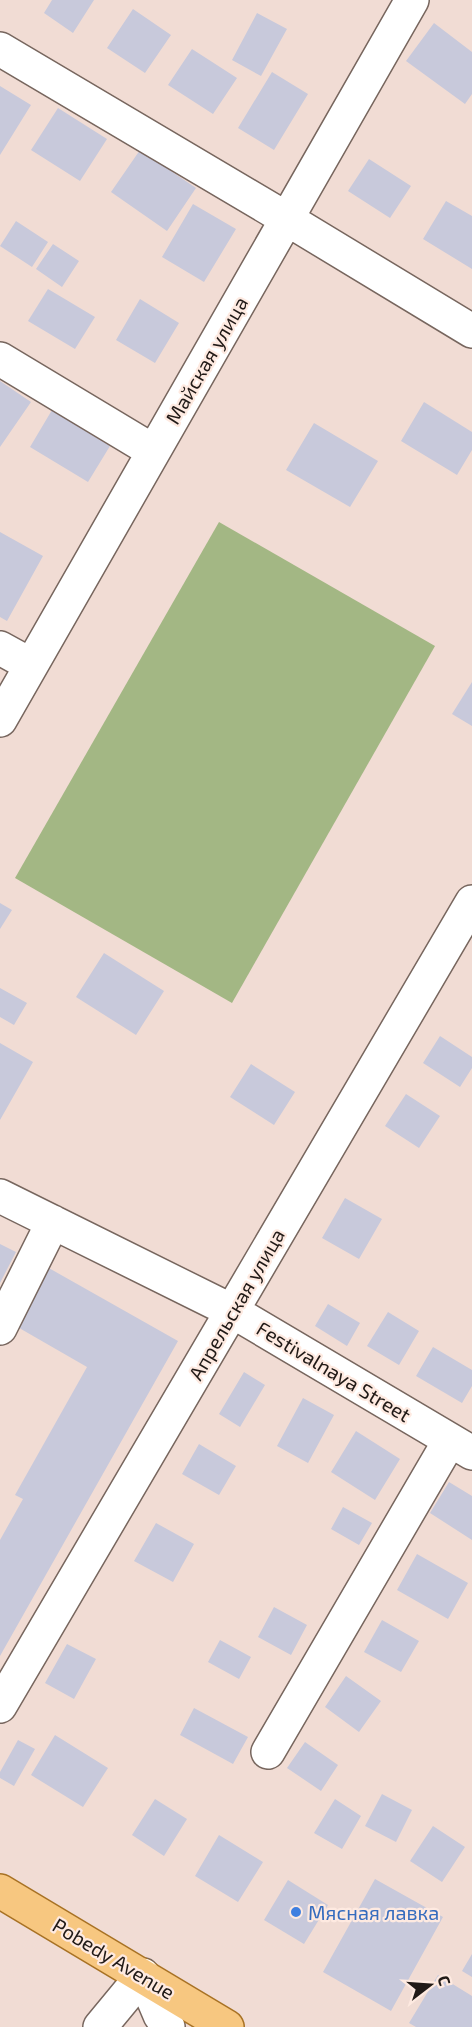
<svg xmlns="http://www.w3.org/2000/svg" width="472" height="2027" font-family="'Exo 2',sans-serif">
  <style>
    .green { fill: #a3b784 }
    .building { fill: #c8c9db }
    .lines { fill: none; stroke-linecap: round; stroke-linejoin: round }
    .minor-casing { stroke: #77665e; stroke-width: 36 }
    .major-casing { stroke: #a87224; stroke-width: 36 }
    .minor { stroke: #fff; stroke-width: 33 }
    .major { stroke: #f7c780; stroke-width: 33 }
    .shop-dot { fill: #3f7fe0; stroke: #feeae1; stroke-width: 2 }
    .labels { text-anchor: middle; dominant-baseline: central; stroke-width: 4.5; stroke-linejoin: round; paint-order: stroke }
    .street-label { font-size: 20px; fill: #211a17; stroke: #feeae1 }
    .shop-label { font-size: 20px; fill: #366cbe; stroke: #feeae1; text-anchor: start }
  </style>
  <rect width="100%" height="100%" fill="#f1dcd4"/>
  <path class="green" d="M 219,522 L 435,646 L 232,1003 L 15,878 Z"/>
  <path class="building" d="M 52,0 L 94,0 L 73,33 L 44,13 Z
    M 133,9 L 171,35 L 145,73 L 107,48 Z
    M 257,13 L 287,29 L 261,76 L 232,60 Z
    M 434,23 L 472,52 L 472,94 L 465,104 L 406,61 Z
    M 192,49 L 237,78 L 213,114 L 168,85 Z
    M 272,72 L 308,94 L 274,150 L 238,128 Z
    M 0,86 L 31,105 L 0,155 Z
    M 58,108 L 107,139 L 80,181 L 31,150 Z
    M 140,150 L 196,188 L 167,231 L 111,192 Z
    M 369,159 L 411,186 L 390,218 L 348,191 Z
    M 446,201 L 472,216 L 472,269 L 423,239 Z
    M 193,204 L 236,229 L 204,282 L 162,257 Z
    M 16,221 L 48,242 L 32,267 L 0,246 Z
    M 53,244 L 79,261 L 62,287 L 36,269 Z
    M 48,289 L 95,317 L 75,349 L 28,321 Z
    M 140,299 L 179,323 L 155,363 L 116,340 Z
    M 0,381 L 31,402 L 0,447 Z
    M 424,402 L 472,432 L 472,450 L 457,475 L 401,441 Z
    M 52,410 L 110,446 L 88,482 L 30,447 Z
    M 314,423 L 378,461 L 350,507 L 286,470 Z
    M 0,532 L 43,556 L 7,621 L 0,617 Z
    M 472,682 L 472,726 L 452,714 Z
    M 0,903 L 12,910 L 0,929 Z
    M 104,953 L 164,991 L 136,1035 L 76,997 Z
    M 0,988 L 27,1003 L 14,1025 L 0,1017 Z
    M 440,1036 L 472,1057 L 472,1068 L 460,1087 L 423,1063 Z
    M 0,1043 L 33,1062 L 0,1120 Z
    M 251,1064 L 295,1092 L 274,1125 L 230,1097 Z
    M 406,1094 L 440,1116 L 419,1148 L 385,1126 Z
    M 345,1198 L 382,1219 L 359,1259 L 322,1238 Z
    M 0,1244 L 16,1252 L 0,1283 Z
    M 47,1267 L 178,1341 L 0,1656 L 0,1540 L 23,1499 L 15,1495 L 87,1367 L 14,1325 Z
    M 328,1304 L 360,1323 L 347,1346 L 315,1326 Z
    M 388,1312 L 419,1331 L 399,1365 L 367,1346 Z
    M 433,1347 L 472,1370 L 472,1386 L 462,1403 L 416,1376 Z
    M 244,1372 L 265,1385 L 240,1427 L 219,1414 Z
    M 303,1398 L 334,1415 L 308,1463 L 277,1446 Z
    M 356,1431 L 400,1459 L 375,1500 L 331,1472 Z
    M 199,1444 L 236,1466 L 219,1495 L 182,1474 Z
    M 449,1482 L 472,1496 L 472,1540 L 430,1513 Z
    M 343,1507 L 372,1523 L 359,1545 L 331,1529 Z
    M 156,1523 L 194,1544 L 173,1582 L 134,1561 Z
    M 417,1554 L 468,1583 L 448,1619 L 397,1590 Z
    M 274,1607 L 307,1625 L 291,1655 L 258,1637 Z
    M 382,1620 L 419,1641 L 401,1672 L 364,1652 Z
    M 220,1640 L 251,1657 L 239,1679 L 208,1662 Z
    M 67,1644 L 96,1659 L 74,1699 L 45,1683 Z
    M 346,1676 L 381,1701 L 359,1732 L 325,1707 Z
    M 194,1708 L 248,1737 L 233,1764 L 180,1735 Z
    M 55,1735 L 108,1768 L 83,1807 L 31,1775 Z
    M 18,1740 L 35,1749 L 14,1786 L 0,1778 L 0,1772 Z
    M 305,1742 L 338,1765 L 321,1791 L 287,1768 Z
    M 382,1794 L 412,1810 L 396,1842 L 365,1826 Z
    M 155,1799 L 187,1819 L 164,1856 L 132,1835 Z
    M 335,1799 L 361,1816 L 342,1849 L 314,1833 Z
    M 433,1826 L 465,1847 L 442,1882 L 410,1861 Z
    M 219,1835 L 263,1862 L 238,1902 L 195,1876 Z
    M 375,1879 L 443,1917 L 391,2011 L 323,1972 Z
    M 288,1880 L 328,1905 L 304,1944 L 264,1920 Z
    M 472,1954 L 472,1977 L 462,1971 Z
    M 438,1975 L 472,1996 L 472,2027 L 416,2027 L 409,2023 Z"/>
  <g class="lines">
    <g class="minor-casing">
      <path id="minor" d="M 0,49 L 287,219 L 472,331
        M 0,359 L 153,451
        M 0,648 L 31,665
        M 0,720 L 412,0
        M 0,1196 L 232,1311 L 472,1453
        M 0,1328 L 53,1222
        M 0,1706 L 472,902
        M 268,1752 L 450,1440
        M 100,2027 L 143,1975 L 160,2015 L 168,2027"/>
    </g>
    <g class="major-casing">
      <path id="major" d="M 0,1891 L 227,2027"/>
    </g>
    <use href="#minor" class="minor"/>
    <use href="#major" class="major"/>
  </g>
  <circle class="shop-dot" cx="296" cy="1912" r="6"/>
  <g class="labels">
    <g class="street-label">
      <text transform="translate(206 360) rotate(-60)">Майская улица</text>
      <text transform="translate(236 1304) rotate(-60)">Апрельская улица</text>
      <text transform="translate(334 1371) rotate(31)">Festivalnaya Street</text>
      <text transform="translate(114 1958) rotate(31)">Pobedy Avenue</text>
    </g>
    <g class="shop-label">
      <text x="308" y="1912">Мясная лавка</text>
    </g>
  </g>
  <g transform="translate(430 1985) rotate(73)" stroke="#feeae1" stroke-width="4.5" paint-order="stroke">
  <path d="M0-4.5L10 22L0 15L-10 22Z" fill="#211a17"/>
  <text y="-9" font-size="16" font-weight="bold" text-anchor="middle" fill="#211a17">С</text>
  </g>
</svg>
